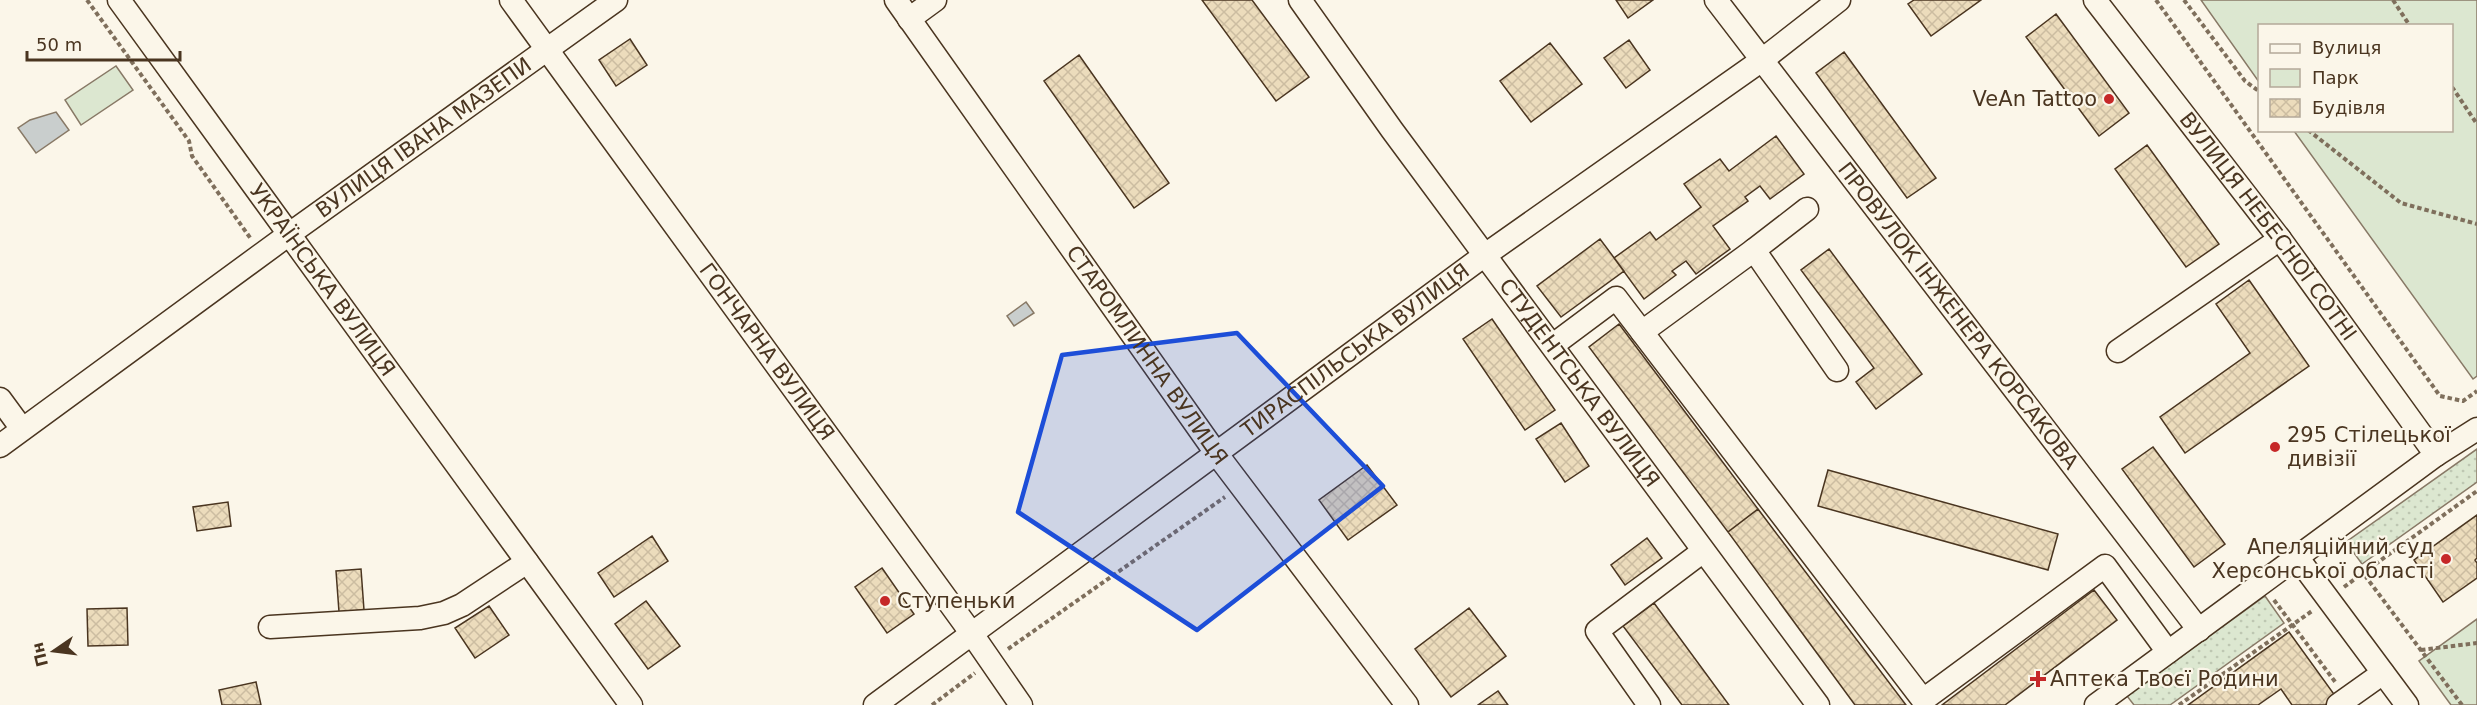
<svg xmlns="http://www.w3.org/2000/svg" width="2477" height="705" font-family="'DejaVu Sans',sans-serif">
  <style>
    .grass { fill: url(#grass-dots); stroke: #887966; stroke-width: 1.5 }
    .park { fill: #dce7d0; stroke: #887966; stroke-width: 1.5 }
    .water { fill: #c9cecd; stroke: #887966; stroke-width: 1.5 }
    .building { fill: url(#building-cross-hatch); stroke: #4a3520; stroke-width: 1.5 }
    .lines { fill: none; stroke-linecap: round; stroke-linejoin: round }
    .minor-casing { stroke: #4a3520; stroke-width: 25 }
    .path { stroke: #7f6f5c; stroke-width: 4; stroke-dasharray: 4.5 3; stroke-linecap: butt }
    .minor { stroke: #fbf6e9; stroke-width: 22 }
    .marked { fill: #1d4ed8; fill-opacity: 0.2; stroke: #1d4ed8; stroke-width: 4.5; stroke-linejoin: round }
    .poi-dot { fill: #c62828; stroke: #fbf6e9; stroke-width: 2 }
    .labels { text-anchor: middle; dominant-baseline: central; stroke-width: 4.5; stroke-linejoin: round; paint-order: stroke }
    .poi-label { font-size: 21px; fill: #4a3520; stroke: #fbf6e9; text-anchor: start }
    .street-label { font-size: 21px; fill: #4a3520; stroke: #fbf6e9 }
  </style>
  <defs>
    <pattern id="grass-dots" width="8" height="8" patternUnits="userSpaceOnUse" patternTransform="scale(1.5)"><rect width="8" height="8" fill="#dce7d0"/><path d="M2 2h.1M6 6h.1" fill="none" stroke="#bec7b2" stroke-width="1.8" stroke-linecap="round"/></pattern>
    <pattern id="building-cross-hatch" width="8" height="8" patternUnits="userSpaceOnUse" patternTransform="scale(1.5)"><rect width="8" height="8" fill="#ecdcbc"/><path d="M0 0l8 8M0 8l8-8" fill="none" stroke="#ccbda1"/></pattern>
  </defs>
  <rect width="100%" height="100%" fill="#fbf6e9"/>
  <path class="grass" d="M 2477,449 L 2477,482 L 2362,564 L 2346,542 Z
    M 2265,596 L 2284,623 L 2170,705 L 2134,705 L 2127,696 Z"/>
  <path class="park" d="M 2201,0 L 2477,0 L 2477,376 L 2473,379 L 2294,131 L 2452,130 L 2452,26 L 2260,26 L 2259,82 Z
    M 116,66 L 133,90 L 81,125 L 65,100 Z
    M 2477,619 L 2477,705 L 2451,705 L 2419,661 Z"/>
  <path class="water" d="M 56,112 L 69,130 L 36,153 L 18,128 L 30,120 Z
    M 1026,302 L 1034,313 L 1014,326 L 1007,316 Z"/>
  <path class="building" d="M 1202,0 L 1252,0 L 1309,77 L 1276,101 Z
    M 1616,0 L 1653,0 L 1628,18 Z
    M 1914,0 L 1981,0 L 1931,36 L 1908,4 Z
    M 2056,14 L 2129,113 L 2099,136 L 2026,37 Z
    M 630,39 L 647,65 L 616,86 L 599,60 Z
    M 1629,40 L 1650,70 L 1626,88 L 1604,58 Z
    M 1550,43 L 1582,84 L 1531,122 L 1500,81 Z
    M 1844,52 L 1936,178 L 1907,198 L 1816,73 Z
    M 1079,55 L 1169,183 L 1134,208 L 1044,81 Z
    M 1776,136 L 1804,174 L 1770,199 L 1760,186 L 1745,197 L 1748,201 L 1713,226 L 1730,249 L 1696,274 L 1686,261 L 1672,271 L 1676,275 L 1644,299 L 1614,258 L 1650,232 L 1656,240 L 1701,207 L 1684,184 L 1720,159 L 1729,171 Z
    M 2147,145 L 2219,244 L 2186,267 L 2115,169 Z
    M 1600,239 L 1624,271 L 1561,317 L 1537,286 Z
    M 1829,249 L 1922,374 L 1876,409 L 1856,382 L 1874,368 L 1801,270 Z
    M 2249,280 L 2309,366 L 2185,453 L 2160,417 L 2250,353 L 2216,304 Z
    M 1492,319 L 1555,410 L 1525,430 L 1463,339 Z
    M 1619,324 L 1758,509 L 1728,532 L 1589,347 Z
    M 1561,423 L 1589,466 L 1565,482 L 1536,439 Z
    M 2153,447 L 2225,544 L 2194,567 L 2122,469 Z
    M 1367,465 L 1397,505 L 1348,540 L 1319,500 Z
    M 1828,470 L 2058,534 L 2048,570 L 1818,506 Z
    M 228,502 L 231,526 L 197,531 L 193,507 Z
    M 1758,509 L 1906,705 L 1855,705 L 1728,532 Z
    M 2477,515 L 2477,558 L 2475,560 L 2477,563 L 2477,578 L 2443,602 L 2414,560 Z
    M 652,536 L 668,561 L 614,597 L 598,573 Z
    M 1647,538 L 1662,558 L 1625,585 L 1611,565 Z
    M 882,568 L 914,614 L 887,633 L 855,587 Z
    M 361,569 L 364,610 L 339,612 L 336,571 Z
    M 2094,590 L 2117,620 L 2005,705 L 1942,705 Z
    M 646,601 L 680,646 L 648,669 L 615,624 Z
    M 1654,603 L 1729,705 L 1682,705 L 1623,626 Z
    M 489,606 L 509,635 L 475,658 L 455,628 Z
    M 127,608 L 128,645 L 88,646 L 87,609 Z
    M 1469,608 L 1506,656 L 1451,697 L 1415,649 Z
    M 2289,632 L 2336,697 L 2325,705 L 2292,705 L 2281,689 L 2258,705 L 2188,705 Z
    M 256,682 L 261,705 L 222,705 L 219,690 Z
    M 1498,691 L 1508,705 L 1478,705 Z"/>
  <g class="lines">
    <g class="minor-casing">
      <g id="minor">
        <path id="s1" d="M 119,0 L 631,705"/>
        <path id="s2" d="M 511,0 L 972,634 L 1021,705"/>
        <path id="s3" d="M 896,0 L 1216,453 L 1407,705"/>
        <path id="s4" d="M 1300,0 L 1392,130 L 1818,705"/>
        <path id="s5" d="M 1716,0 L 2199,630"/>
        <path id="s6" d="M 2095,0 L 2280,239 L 2436,455"/>
        <path d="M 909,19 L 935,0"/>
        <path d="M 1754,250 L 1807,209"/>
        <path d="M 1642,332 L 1754,250 L 1837,370"/>
        <path d="M 1553,345 L 1616,298 L 1923,700 L 2105,566 L 2168,652"/>
        <path d="M 2118,351 L 2280,239"/>
        <path d="M 0,399 L 22,429"/>
        <path id="s7" d="M 0,446 L 288,235 L 616,0"/>
        <path d="M 2297,557 L 2407,705"/>
        <path d="M 270,627 L 420,618 L 444,613 L 462,605 L 527,562"/>
        <path id="s8" d="M 875,705 L 1485,255 L 1762,60 L 1839,0"/>
        <path d="M 1649,705 L 1597,631 L 1702,552"/>
        <path d="M 2096,705 L 2436,455 L 2477,429"/>
        <path d="M 2338,705 L 2383,673"/>
      </g>
    </g>
    <path class="path" d="M 87,0 L 189,141 L 192,156 L 251,239
      M 2156,0 L 2440,396 L 2463,401 L 2477,391
      M 2184,0 L 2245,81 L 2260,92
      M 2393,0 L 2410,26
      M 2452,87 L 2477,124
      M 2308,130 L 2401,203 L 2477,224
      M 2344,587 L 2363,573
      M 2274,600 L 2336,683
      M 1008,649 L 1225,497
      M 2421,650 L 2477,643
      M 932,705 L 975,673
      M 2179,705 L 2312,611
      M 2462,705 L 2363,573 L 2477,491"/>
    <use href="#minor" class="minor"/>
  </g>
  <path class="marked" d="M 1237,333 L 1383,486 L 1197,630 L 1018,512 L 1062,355 Z"/>
  <g class="poi-dot">
    <circle cx="2109" cy="99" r="6"/>
    <circle cx="2275" cy="447" r="6"/>
    <circle cx="2446" cy="559" r="6"/>
    <circle cx="885" cy="601" r="6"/>
    <path d="M2035 670h6v6h6v6h-6v6h-6v-6h-6v-6h6z"/>
  </g>
  <g class="labels">
    <g class="poi-label">
      <text x="2097" y="99" text-anchor="end">VeAn Tattoo</text>
      <text x="2287" y="435">295 Стілецької<tspan x="2287" dy="24">дивізії</tspan></text>
      <text x="2434" y="547" text-anchor="end">Апеляційний суд<tspan x="2434" dy="24">Херсонської області</tspan></text>
      <text x="897" y="601">Ступеньки</text>
      <text x="2050" y="679">Аптека Твоєї Родини</text>
    </g>
    <g class="street-label">
      <text stroke="none"><textPath href="#s7" startOffset="524">ВУЛИЦЯ ІВАНА МАЗЕПИ</textPath></text>
      <text stroke="none"><textPath href="#s6" startOffset="285">ВУЛИЦЯ НЕБЕСНОЇ СОТНІ</textPath></text>
      <text stroke="none"><textPath href="#s1" startOffset="346">УКРАЇНСЬКА ВУЛИЦЯ</textPath></text>
      <text stroke="none"><textPath href="#s5" startOffset="398">ПРОВУЛОК ІНЖЕНЕРА КОРСАКОВА</textPath></text>
      <text stroke="none"><textPath href="#s8" startOffset="597">ТИРАСПІЛЬСЬКА ВУЛИЦЯ</textPath></text>
      <text stroke="none"><textPath href="#s2" startOffset="435">ГОНЧАРНА ВУЛИЦЯ</textPath></text>
      <text stroke="none"><textPath href="#s3" startOffset="435">СТАРОМЛИННА ВУЛИЦЯ</textPath></text>
      <text stroke="none"><textPath href="#s4" startOffset="474">СТУДЕНТСЬКА ВУЛИЦЯ</textPath></text>
    </g>
  </g>
  <rect x="2258" y="24" width="195" height="108" fill="#fbf6e9" stroke="#b4a999" stroke-width="1.5"/>
  <rect x="2270" y="44" width="30" height="9" fill="#fbf6e9" stroke="#b4a999" stroke-width="1.5"/>
  <text x="2312" y="54" font-size="18" fill="#4a3520">Вулиця</text>
  <rect x="2270" y="69" width="30" height="18" fill="#dce7d0" stroke="#b4a999" stroke-width="1.5"/>
  <text x="2312" y="84" font-size="18" fill="#4a3520">Парк</text>
  <rect x="2270" y="99" width="30" height="18" fill="url(#building-cross-hatch)" stroke="#b4a999" stroke-width="1.5"/>
  <text x="2312" y="114" font-size="18" fill="#4a3520">Будівля</text>
  <g transform="translate(54 651) rotate(256)" stroke="#fbf6e9" stroke-width="4.5" paint-order="stroke">
  <path d="M0-4.5L10 22L0 15L-10 22Z" fill="#4a3520"/>
  <text y="-9" font-size="16" font-weight="bold" text-anchor="middle" fill="#4a3520">Пн</text>
  </g>
  <path d="M27 51v9h153v-9" fill="none" stroke="#4a3520" stroke-width="3"/>
  <text x="36" y="51" font-size="18" fill="#4a3520" stroke="#fbf6e9" stroke-width="4.5" paint-order="stroke">50 m</text>
</svg>
